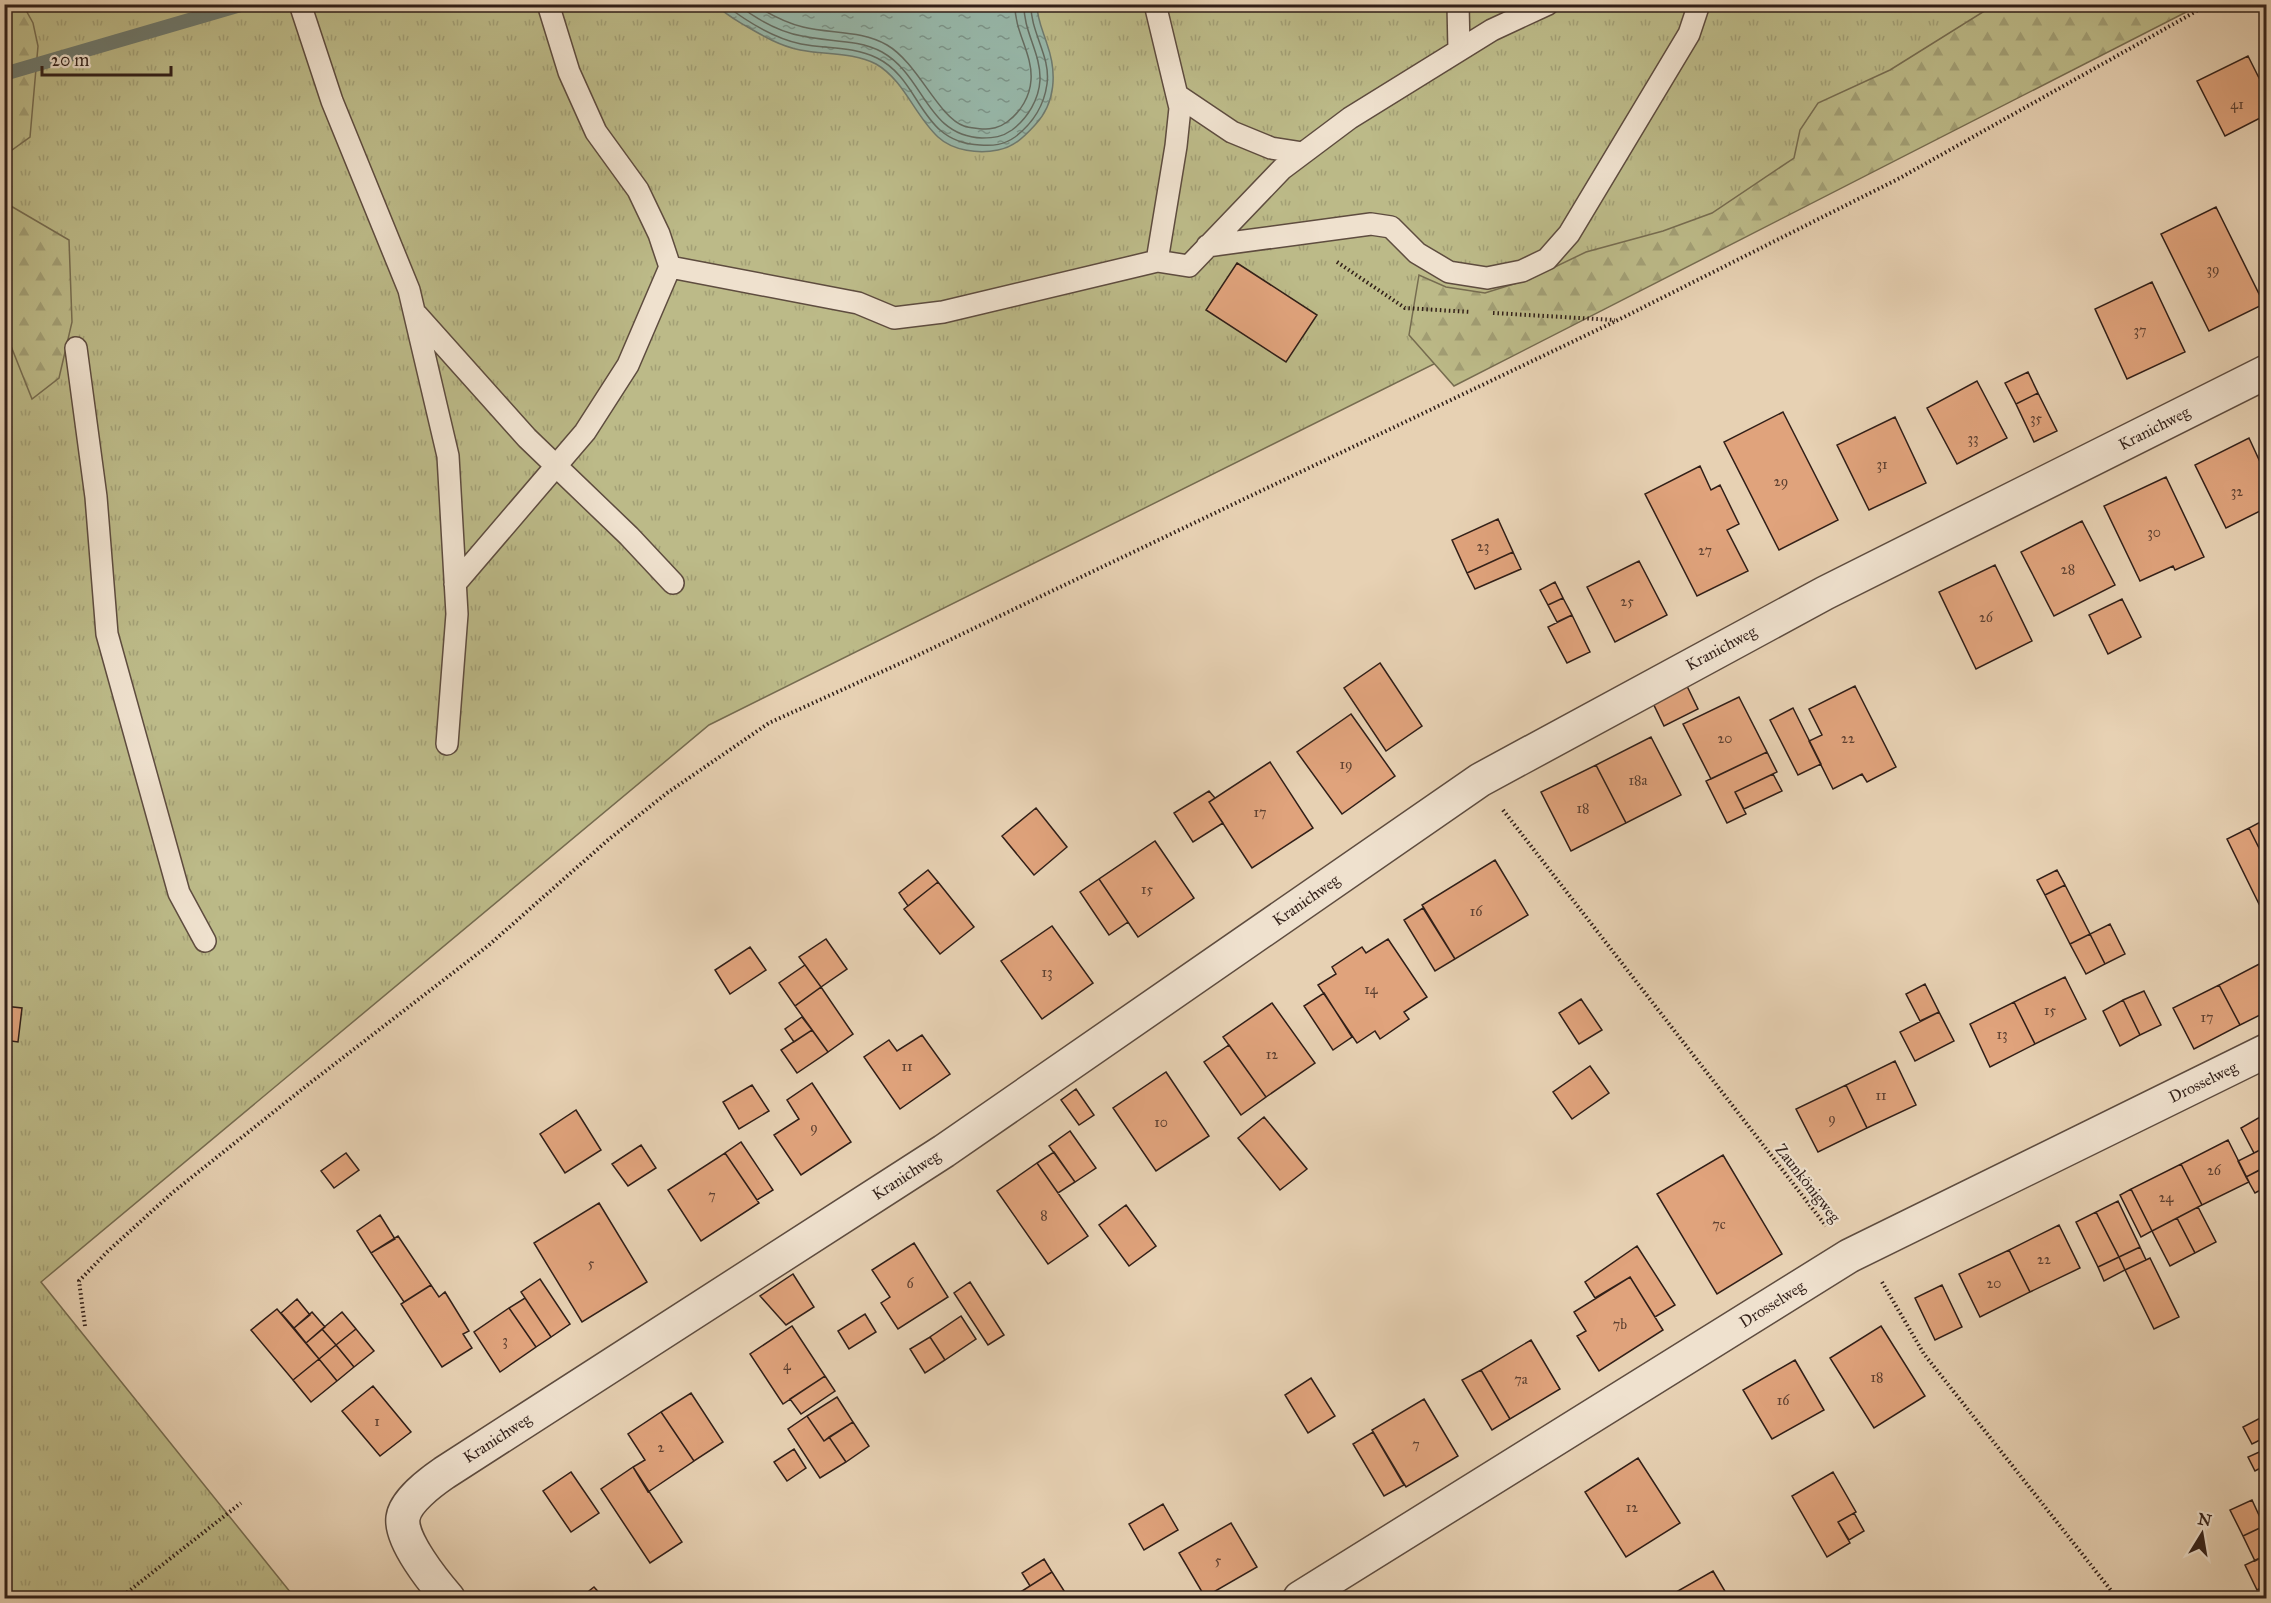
<svg xmlns="http://www.w3.org/2000/svg" width="2271" height="1603" font-family="'IM FELL Great Primer',serif">
  <style>
    .grass { fill: url(#grass-tufts); stroke: #766c50; stroke-width: 1.5 }
    .forest { fill: url(#forest-firs); stroke: #766c50; stroke-width: 1.5 }
    .water { fill: url(#water-ripples); stroke: #6e7a6f; stroke-width: 1.5 }
    .lines { fill: none; stroke-linecap: round; stroke-linejoin: round }
    .shore { stroke: #646b60; stroke-width: 1.5 }
    .stream { stroke: #6e7a6f; stroke-width: 14 }
    .building { fill: #e0a37c; stroke: #311f18; stroke-width: 1.5 }
    .service-casing { stroke: #5e4c3f; stroke-width: 24 }
    .minor-casing { stroke: #5e4c3f; stroke-width: 36 }
    .path { stroke: #311f18; stroke-width: 4; stroke-dasharray: 1.5 3; stroke-linecap: butt }
    .service { stroke: #efe1ce; stroke-width: 21 }
    .minor { stroke: #efe1ce; stroke-width: 33 }
    .labels { text-anchor: middle; dominant-baseline: central; stroke-width: 4.5; stroke-linejoin: round; paint-order: stroke }
    .number-label { font-size: 14px; fill: #5d4031 }
    .street-label { font-size: 16px; fill: #311f18; stroke: #efe1ce }
  </style>
  <defs>
    <pattern id="grass-tufts" width="24" height="20" patternUnits="userSpaceOnUse" patternTransform="scale(1.5)"><rect width="24" height="20" fill="#bcba88"/><path d="M3 7l-1-3M5 7V3M7 7l1-3M15 17l-1-3M17 17v-4M19 17l1-3" fill="none" stroke="#a29f75"/></pattern>
    <pattern id="forest-firs" width="22" height="20" patternUnits="userSpaceOnUse" patternTransform="scale(1.5)"><rect width="22" height="20" fill="#bcba88"/><path d="M5 1l3.5 6h-7zM16 11l3.5 6h-7z" fill="#a29f75"/></pattern>
    <pattern id="water-ripples" width="26" height="14" patternUnits="userSpaceOnUse" patternTransform="scale(1.5)"><rect width="26" height="14" fill="#97b7a9"/><path d="M2 4q2-2 4 0t4 0M15 11q2-2 4 0t4 0" fill="none" stroke="#7c9489"/></pattern>
  </defs>
  <rect width="100%" height="100%" fill="#e7d1b3"/>
  <filter id="stains"><feTurbulence type="fractalNoise" baseFrequency=".00333" numOctaves="4"/><feColorMatrix values="0 0 0 0 .2 0 0 0 0 .09 0 0 0 0 .02 0 0 0 .5 -.17"/></filter>
  <radialGradient id="worn" r=".72"><stop offset=".6" stop-color="#630" stop-opacity="0"/><stop offset="1" stop-color="#630" stop-opacity=".3"/></radialGradient>
  <path class="grass" d="M 5,5 L 2075,5 L 1713,225 L 709,725 L 41,1282 L 295,1598 L 5,1598 Z"/>
  <path class="forest" d="M 5,4 L 23,5 L 33,23 L 38,46 L 30,137 L 5,155 Z
    M 1994,5 L 2200,5 L 1454,386 L 1409,335 L 1419,275 L 1446,287 L 1485,293 L 1530,279 L 1586,252 L 1663,231 L 1712,213 L 1794,158 L 1800,130 L 1818,103 L 1890,70 Z
    M 4,202 L 69,240 L 72,322 L 59,378 L 32,399 L 5,331 Z"/>
  <path class="water" d="M 717,5 L 1037,5 C 1037,19 1043,31 1047,44 C 1057,72 1056,103 1035,125 C 1024,137 1014,147 998,150 C 979,154 953,151 938,137 C 915,116 904,80 876,64 C 853,52 825,55 800,50 C 780,46 763,36 746,26 C 736,20 724,14 717,5 Z"/>
  <g class="lines">
    <path class="shore" d="M 724,4 C 746,21 773,38 801,44 C 826,49 853,46 877,58 C 922,80 919,143 980,145 C 993,146 1004,145 1015,137 C 1032,124 1044,106 1047,84 C 1051,56 1030,32 1031,4
      M 737,4 C 755,18 779,32 802,36 C 829,42 857,39 882,52 C 925,76 926,136 982,138 C 994,138 1002,137 1012,130 C 1028,118 1039,99 1040,80 C 1041,53 1023,31 1024,4
      M 753,4 C 769,14 785,23 803,27 C 831,34 861,30 887,45 C 918,63 938,117 964,126 C 969,128 976,128 982,129 C 992,129 999,128 1007,122 C 1021,112 1030,96 1031,80 C 1033,54 1014,31 1015,4"/>
    <path class="stream" d="M 4,74 L 244,4"/>
  </g>
  <path class="building" d="M 1179,4 L 1206,4 L 1206,5 L 1180,11 Z
    M 2248,56 L 2266,92 L 2266,115 L 2225,136 L 2197,81 Z
    M 2216,207 L 2264,304 L 2209,331 L 2161,234 Z
    M 1237,263 L 1317,315 L 1286,362 L 1206,310 Z
    M 2152,282 L 2185,352 L 2127,379 L 2095,309 Z
    M 2028,372 L 2038,393 L 2016,404 L 2005,383 Z
    M 1977,381 L 2007,438 L 1957,464 L 1927,408 Z
    M 2038,393 L 2057,431 L 2034,442 L 2016,404 Z
    M 1783,412 L 1838,520 L 1779,550 L 1724,442 Z
    M 1895,417 L 1926,483 L 1869,510 L 1837,445 Z
    M 2249,438 L 2266,475 L 2266,508 L 2226,528 L 2195,465 Z
    M 1700,466 L 1711,490 L 1720,485 L 1739,524 L 1727,530 L 1748,571 L 1697,596 L 1645,494 Z
    M 2166,477 L 2204,557 L 2175,570 L 2173,566 L 2140,581 L 2104,506 Z
    M 1498,519 L 1513,552 L 1467,573 L 1452,540 Z
    M 2082,521 L 2115,585 L 2054,616 L 2021,552 Z
    M 1513,552 L 1521,569 L 1475,589 L 1467,573 Z
    M 1639,561 L 1667,615 L 1615,642 L 1587,587 Z
    M 1995,565 L 2032,641 L 1976,669 L 1939,592 Z
    M 1555,582 L 1563,598 L 1548,605 L 1540,590 Z
    M 1563,598 L 1572,615 L 1557,622 L 1548,605 Z
    M 2122,599 L 2141,637 L 2108,654 L 2089,615 Z
    M 1572,615 L 1590,652 L 1567,663 L 1548,627 Z
    M 1380,663 L 1422,726 L 1386,751 L 1344,688 Z
    M 1685,682 L 1698,709 L 1664,726 L 1651,699 Z
    M 1855,686 L 1896,767 L 1867,782 L 1862,774 L 1833,789 L 1809,741 L 1822,735 L 1809,709 Z
    M 1739,697 L 1767,752 L 1711,779 L 1683,724 Z
    M 1793,708 L 1821,764 L 1798,775 L 1770,720 Z
    M 1351,714 L 1395,776 L 1342,814 L 1297,752 Z
    M 1651,737 L 1681,795 L 1626,823 L 1596,765 Z
    M 1767,752 L 1777,772 L 1735,792 L 1746,814 L 1727,823 L 1706,781 Z
    M 1270,762 L 1313,828 L 1252,868 L 1209,802 Z
    M 1596,765 L 1626,823 L 1571,851 L 1541,792 Z
    M 1773,774 L 1782,791 L 1744,809 L 1735,792 Z
    M 1209,791 L 1215,798 L 1209,802 L 1223,823 L 1193,842 L 1174,813 Z
    M 1036,808 L 1067,847 L 1034,875 L 1002,836 Z
    M 2266,819 L 2266,862 L 2249,828 Z
    M 2249,828 L 2266,862 L 2266,900 L 2259,904 L 2227,839 Z
    M 1155,841 L 1194,898 L 1138,937 L 1099,879 Z
    M 1495,860 L 1528,915 L 1455,959 L 1422,905 Z
    M 928,870 L 938,882 L 908,906 L 899,893 Z
    M 2057,870 L 2065,885 L 2045,895 L 2037,880 Z
    M 1099,879 L 1128,922 L 1109,935 L 1080,892 Z
    M 938,882 L 974,927 L 940,954 L 904,909 Z
    M 2065,885 L 2090,934 L 2070,944 L 2045,895 Z
    M 1423,908 L 1455,959 L 1435,971 L 1404,920 Z
    M 2110,924 L 2125,954 L 2105,964 L 2090,934 Z
    M 1052,926 L 1093,983 L 1042,1019 L 1001,961 Z
    M 2090,934 L 2105,964 L 2086,974 L 2070,944 Z
    M 826,939 L 847,969 L 821,987 L 799,957 Z
    M 1388,939 L 1427,997 L 1404,1012 L 1409,1019 L 1380,1039 L 1375,1031 L 1357,1043 L 1318,985 L 1336,974 L 1332,967 L 1362,947 L 1366,953 Z
    M 750,947 L 766,970 L 730,994 L 715,970 Z
    M 2265,961 L 2266,1012 L 2240,1025 L 2219,985 Z
    M 805,965 L 821,987 L 795,1006 L 779,983 Z
    M 2065,977 L 2086,1019 L 2035,1044 L 2014,1002 Z
    M 1925,984 L 1939,1012 L 1920,1021 L 1906,994 Z
    M 2219,985 L 2240,1025 L 2194,1049 L 2173,1008 Z
    M 821,987 L 853,1034 L 828,1052 L 795,1006 Z
    M 2144,991 L 2161,1025 L 2140,1035 L 2123,1000 Z
    M 1324,993 L 1352,1037 L 1333,1050 L 1304,1006 Z
    M 1581,999 L 1602,1030 L 1579,1044 L 1559,1013 Z
    M 2123,1000 L 2140,1035 L 2120,1046 L 2103,1011 Z
    M 2014,1002 L 2035,1044 L 1990,1067 L 1970,1024 Z
    M 1272,1003 L 1315,1063 L 1266,1097 L 1223,1037 Z
    M 4,1006 L 22,1008 L 18,1042 L 4,1040 Z
    M 1939,1012 L 1954,1041 L 1915,1061 L 1900,1032 Z
    M 802,1017 L 812,1030 L 794,1042 L 785,1029 Z
    M 812,1030 L 828,1052 L 797,1073 L 781,1050 Z
    M 922,1035 L 950,1074 L 900,1109 L 864,1057 L 889,1040 L 897,1051 Z
    M 1229,1045 L 1266,1097 L 1241,1115 L 1204,1062 Z
    M 1895,1061 L 1916,1105 L 1867,1128 L 1846,1085 Z
    M 1590,1066 L 1609,1093 L 1572,1119 L 1553,1092 Z
    M 1166,1072 L 1209,1136 L 1156,1171 L 1113,1108 Z
    M 812,1083 L 851,1142 L 801,1175 L 774,1135 L 799,1119 L 787,1100 Z
    M 752,1085 L 769,1111 L 739,1129 L 723,1102 Z
    M 1846,1085 L 1867,1128 L 1818,1152 L 1796,1109 Z
    M 1076,1089 L 1094,1115 L 1079,1125 L 1061,1100 Z
    M 576,1110 L 601,1150 L 565,1173 L 540,1134 Z
    M 1264,1117 L 1307,1169 L 1280,1190 L 1238,1138 Z
    M 2260,1117 L 2266,1130 L 2266,1147 L 2254,1153 L 2241,1128 Z
    M 1070,1131 L 1096,1168 L 1075,1182 L 1049,1146 Z
    M 2228,1140 L 2249,1182 L 2202,1205 L 2181,1164 Z
    M 741,1142 L 773,1190 L 757,1200 L 725,1153 Z
    M 641,1145 L 656,1168 L 628,1186 L 612,1164 Z
    M 2266,1147 L 2266,1167 L 2246,1177 L 2238,1161 Z
    M 1054,1152 L 1075,1182 L 1058,1193 L 1037,1163 Z
    M 346,1153 L 359,1170 L 334,1188 L 321,1171 Z
    M 725,1153 L 759,1203 L 701,1241 L 668,1190 Z
    M 1723,1155 L 1782,1254 L 1717,1294 L 1657,1194 Z
    M 1037,1163 L 1088,1236 L 1048,1264 L 997,1191 Z
    M 2181,1164 L 2202,1205 L 2152,1231 L 2131,1189 Z
    M 2261,1169 L 2266,1180 L 2266,1187 L 2255,1193 L 2246,1177 Z
    M 2131,1189 L 2152,1231 L 2141,1237 L 2120,1195 Z
    M 2118,1201 L 2140,1247 L 2119,1257 L 2096,1212 Z
    M 599,1203 L 647,1282 L 582,1322 L 534,1243 Z
    M 1126,1205 L 1156,1246 L 1129,1266 L 1099,1225 Z
    M 2198,1207 L 2216,1242 L 2195,1253 L 2177,1218 Z
    M 2096,1212 L 2119,1257 L 2098,1267 L 2076,1222 Z
    M 380,1215 L 395,1239 L 371,1253 L 357,1231 Z
    M 2177,1218 L 2195,1253 L 2170,1266 L 2152,1231 Z
    M 2059,1225 L 2080,1268 L 2030,1292 L 2009,1250 Z
    M 398,1236 L 431,1285 L 404,1302 L 371,1253 Z
    M 914,1243 L 948,1297 L 898,1329 L 881,1303 L 890,1297 L 872,1270 Z
    M 1637,1246 L 1675,1305 L 1655,1317 L 1630,1277 L 1595,1298 L 1585,1282 Z
    M 2140,1247 L 2146,1260 L 2125,1270 L 2119,1257 Z
    M 2009,1250 L 2030,1292 L 1980,1317 L 1959,1274 Z
    M 2119,1257 L 2125,1270 L 2104,1281 L 2098,1267 Z
    M 2150,1258 L 2179,1317 L 2154,1329 L 2125,1270 Z
    M 793,1274 L 814,1307 L 786,1325 L 760,1296 Z
    M 1630,1277 L 1663,1330 L 1599,1371 L 1577,1336 L 1586,1331 L 1574,1312 Z
    M 540,1279 L 570,1324 L 551,1337 L 521,1292 Z
    M 970,1282 L 1004,1335 L 988,1345 L 954,1293 Z
    M 431,1285 L 439,1297 L 445,1292 L 469,1331 L 463,1334 L 472,1348 L 442,1367 L 401,1304 Z
    M 1942,1285 L 1962,1327 L 1935,1340 L 1915,1298 Z
    M 525,1298 L 551,1337 L 536,1347 L 509,1308 Z
    M 297,1299 L 310,1315 L 294,1328 L 281,1313 Z
    M 509,1308 L 536,1347 L 500,1372 L 474,1332 Z
    M 277,1309 L 319,1359 L 293,1380 L 251,1330 Z
    M 312,1312 L 325,1327 L 306,1343 L 294,1328 Z
    M 342,1312 L 356,1329 L 336,1345 L 322,1329 Z
    M 865,1314 L 876,1332 L 849,1349 L 838,1331 Z
    M 961,1316 L 976,1339 L 945,1360 L 930,1337 Z
    M 792,1326 L 825,1376 L 783,1404 L 750,1354 Z
    M 1881,1326 L 1925,1396 L 1874,1428 L 1830,1358 Z
    M 322,1329 L 336,1345 L 319,1359 L 306,1343 Z
    M 356,1329 L 374,1351 L 354,1367 L 336,1345 Z
    M 930,1337 L 945,1360 L 925,1373 L 910,1349 Z
    M 1531,1340 L 1560,1389 L 1510,1419 L 1481,1370 Z
    M 336,1345 L 354,1367 L 337,1381 L 319,1359 Z
    M 319,1359 L 337,1381 L 311,1402 L 293,1380 Z
    M 1795,1360 L 1824,1410 L 1772,1439 L 1743,1390 Z
    M 1481,1370 L 1510,1419 L 1492,1430 L 1462,1380 Z
    M 825,1376 L 835,1391 L 801,1414 L 790,1399 Z
    M 1311,1378 L 1335,1416 L 1308,1433 L 1285,1395 Z
    M 373,1386 L 411,1432 L 380,1456 L 342,1411 Z
    M 691,1393 L 723,1442 L 694,1461 L 661,1412 Z
    M 837,1397 L 853,1422 L 824,1441 L 807,1416 Z
    M 1424,1399 L 1458,1456 L 1406,1487 L 1372,1430 Z
    M 661,1412 L 694,1461 L 648,1492 L 633,1467 L 645,1460 L 628,1434 Z
    M 2266,1415 L 2266,1437 L 2252,1444 L 2243,1427 Z
    M 807,1416 L 824,1441 L 829,1437 L 846,1462 L 820,1478 L 788,1429 Z
    M 853,1422 L 869,1446 L 846,1462 L 829,1437 Z
    M 1373,1432 L 1404,1485 L 1384,1496 L 1353,1444 Z
    M 794,1449 L 806,1468 L 787,1481 L 774,1462 Z
    M 2266,1449 L 2266,1465 L 2255,1471 L 2248,1457 Z
    M 1638,1458 L 1680,1523 L 1626,1557 L 1585,1492 Z
    M 633,1467 L 682,1542 L 650,1563 L 601,1489 Z
    M 571,1472 L 599,1513 L 571,1532 L 543,1491 Z
    M 1833,1472 L 1856,1512 L 1838,1522 L 1850,1543 L 1827,1557 L 1792,1496 Z
    M 2252,1500 L 2264,1526 L 2243,1536 L 2230,1510 Z
    M 1163,1504 L 1178,1530 L 1144,1550 L 1129,1524 Z
    M 1854,1513 L 1864,1531 L 1849,1540 L 1838,1522 Z
    M 1231,1523 L 1257,1567 L 1205,1597 L 1179,1553 Z
    M 2264,1526 L 2266,1530 L 2266,1555 L 2255,1561 L 2243,1536 Z
    M 2266,1555 L 2266,1585 L 2257,1590 L 2245,1565 Z
    M 1044,1559 L 1052,1572 L 1030,1586 L 1022,1573 Z
    M 1713,1571 L 1729,1598 L 1670,1598 L 1669,1596 Z
    M 1052,1572 L 1068,1597 L 1027,1598 L 1022,1591 Z
    M 594,1587 L 604,1598 L 580,1598 Z"/>
  <g class="lines">
    <g class="service-casing">
      <path id="service" d="M 300,4 L 332,101 L 409,290 L 448,456 L 457,614 L 447,744
        M 1155,4 L 1180,108 L 1176,146 L 1157,261
        M 1458,4 L 1459,50
        M 1177,95 L 1232,132 L 1271,148 L 1303,153
        M 1207,246 L 1371,224 L 1391,227 L 1417,253 L 1449,272 L 1487,278 L 1522,271 L 1547,259 L 1569,234 L 1689,34 L 1699,4
        M 670,267 L 858,303 L 894,318 L 943,312 L 1157,261 L 1189,266 L 1282,169 L 1350,118 L 1492,30 L 1548,4
        M 417,315 L 527,438 L 629,536 L 673,583
        M 76,348 L 96,497 L 107,634 L 179,893 L 205,941
        M 455,584 L 585,432 L 628,365 L 670,267 L 659,234 L 638,190 L 596,132 L 569,72 L 548,4"/>
    </g>
    <g class="minor-casing">
      <path id="minor" d="M 448,1598 C 434,1582 400,1540 403,1518 C 405,1501 431,1482 444,1473 L 944,1151 L 1480,780 L 1825,593 L 2266,372
        M 1300,1598 L 1849,1256 L 2266,1051"/>
    </g>
    <path class="path" d="M 1337,262 L 1405,308 L 1471,312
      M 1493,313 L 1615,320
      M 1503,810 L 1826,1226
      M 1882,1282 L 1924,1354 L 2117,1598
      M 85,1326 L 79,1281 L 107,1252 L 172,1193 L 310,1083 L 489,945 L 608,840 L 667,793 L 769,723 L 912,658 L 1618,320 L 1900,178 L 2209,4
      M 4,1484 L 6,1482
      M 120,1598 L 241,1503"/>
    <use href="#service" class="service"/>
    <use href="#minor" class="minor"/>
  </g>
  <g class="labels">
    <g class="number-label">
      <text x="2237" y="104">41</text>
      <text x="2213" y="269">39</text>
      <text x="2140" y="330">37</text>
      <text x="2036" y="418">35</text>
      <text x="1973" y="438">33</text>
      <text x="1882" y="464">31</text>
      <text x="1781" y="481">29</text>
      <text x="2237" y="491">32</text>
      <text x="2154" y="532">30</text>
      <text x="1483" y="546">23</text>
      <text x="1705" y="550">27</text>
      <text x="2068" y="569">28</text>
      <text x="1627" y="601">25</text>
      <text x="1986" y="617">26</text>
      <text x="1725" y="738">20</text>
      <text x="1848" y="738">22</text>
      <text x="1346" y="764">19</text>
      <text x="1638" y="780">18a</text>
      <text x="1583" y="808">18</text>
      <text x="1260" y="812">17</text>
      <text x="1147" y="889">15</text>
      <text x="1476" y="911">16</text>
      <text x="1047" y="972">13</text>
      <text x="1371" y="989">14</text>
      <text x="2050" y="1010">15</text>
      <text x="2207" y="1017">17</text>
      <text x="2002" y="1034">13</text>
      <text x="1272" y="1054">12</text>
      <text x="907" y="1066">11</text>
      <text x="1881" y="1095">11</text>
      <text x="1832" y="1118">9</text>
      <text x="1161" y="1122">10</text>
      <text x="814" y="1127">9</text>
      <text x="2214" y="1170">26</text>
      <text x="712" y="1195">7</text>
      <text x="2166" y="1197">24</text>
      <text x="1044" y="1215">8</text>
      <text x="1719" y="1224">7c</text>
      <text x="2044" y="1259">22</text>
      <text x="591" y="1263">5</text>
      <text x="910" y="1283">6</text>
      <text x="1994" y="1283">20</text>
      <text x="1620" y="1324">7b</text>
      <text x="505" y="1340">3</text>
      <text x="787" y="1365">4</text>
      <text x="1877" y="1377">18</text>
      <text x="1521" y="1379">7a</text>
      <text x="1783" y="1400">16</text>
      <text x="377" y="1421">1</text>
      <text x="1416" y="1444">7</text>
      <text x="661" y="1447">2</text>
      <text x="1632" y="1507">12</text>
      <text x="1218" y="1560">5</text>
    </g>
    <g class="street-label">
      <text transform="translate(2154 428) rotate(-27)">Kranichweg</text>
      <text transform="translate(1721 648) rotate(-28)">Kranichweg</text>
      <text transform="translate(1306 900) rotate(-35)">Kranichweg</text>
      <text transform="translate(2203 1082) rotate(-26)">Drosselweg</text>
      <text transform="translate(906 1175) rotate(-33)">Kranichweg</text>
      <text transform="translate(1808 1183) rotate(52)">Zaunkönigweg</text>
      <text transform="translate(1772 1304) rotate(-32)">Drosselweg</text>
      <text transform="translate(497 1438) rotate(-33)">Kranichweg</text>
    </g>
  </g>
  <rect width="2271" height="1603" fill="none" stroke="#e7d1b3" stroke-width="24"/>
  <rect x="6" y="6" width="2259" height="1591" fill="none" stroke="#311f18" stroke-width="3"/>
  <rect x="12" y="12" width="2247" height="1579" fill="none" stroke="#311f18" stroke-width="1.5"/>
  <g transform="translate(2202 1534) rotate(11)" stroke="#efe1ce" stroke-width="4.5" paint-order="stroke">
  <path d="M0-4.5L10 22L0 15L-10 22Z" fill="#311f18"/>
  <text y="-9" font-size="16" font-weight="bold" text-anchor="middle" fill="#311f18">N</text>
  </g>
  <path d="M42 66v9h129v-9" fill="none" stroke="#311f18" stroke-width="3"/>
  <text x="51" y="66" font-size="18" fill="#311f18" stroke="#efe1ce" stroke-width="4.5" paint-order="stroke">20 m</text>
  <rect width="100%" height="100%" filter="url(#stains)"/>
  <rect width="100%" height="100%" fill="url(#worn)"/>
</svg>
